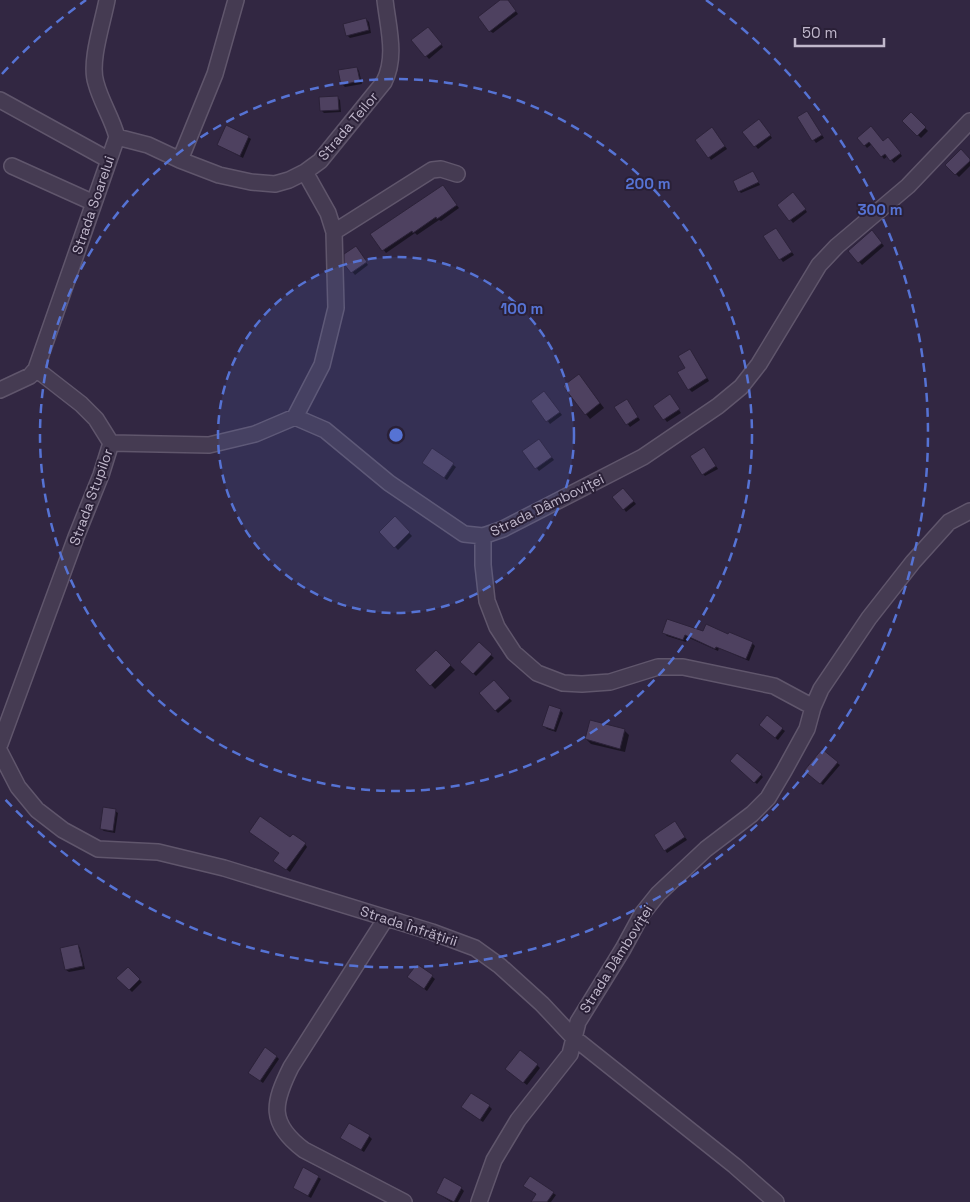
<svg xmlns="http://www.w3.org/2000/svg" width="970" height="1202" font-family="'Space Grotesk',sans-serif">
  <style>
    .shadow { fill: #0007 }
    .building { fill: #4e4160; stroke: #2c2239 }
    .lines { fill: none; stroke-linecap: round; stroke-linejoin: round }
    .minor-casing { stroke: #60566c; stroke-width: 18 }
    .minor { stroke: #453b52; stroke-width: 15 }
    .ring { fill: none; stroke: #5673d4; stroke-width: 2.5; stroke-dasharray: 9 6 }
    .labels { text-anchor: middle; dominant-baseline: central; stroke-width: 4; stroke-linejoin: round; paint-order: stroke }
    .street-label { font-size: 14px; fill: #c1b8cc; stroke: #2a2037 }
    .centre { fill: #5673d4; stroke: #2a2037; stroke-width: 2.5 }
    .ring-label { font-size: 15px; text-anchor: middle; font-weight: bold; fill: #5673d4; stroke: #2a2037; stroke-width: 4; stroke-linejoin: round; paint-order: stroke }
  </style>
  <rect width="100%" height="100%" fill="#322742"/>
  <path class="shadow" d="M 502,0 L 507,0 L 518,14 L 493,33 L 490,31 Z
    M 366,19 L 369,22 L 371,33 L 350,38 L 347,35 Z
    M 430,31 L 443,47 L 429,59 L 413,41 Z
    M 357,68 L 359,71 L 362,84 L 345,87 L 342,84 Z
    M 337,97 L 340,100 L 341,112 L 324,113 L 321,110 Z
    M 807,112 L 824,138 L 816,143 L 799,118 Z
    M 911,114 L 928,131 L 921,138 L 904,121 Z
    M 762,124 L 772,138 L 758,149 L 744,132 Z
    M 715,132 L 727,149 L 711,160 L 709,157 Z
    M 248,137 L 251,139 L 243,158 L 219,145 Z
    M 859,138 L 883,142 L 890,141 L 902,156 L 894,163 L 888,156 L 884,159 L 872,144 L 867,148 Z
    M 970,160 L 970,166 L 959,177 L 947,165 Z
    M 755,175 L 760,185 L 741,193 L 739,191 Z
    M 445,190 L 459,208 L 441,221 L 439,220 L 417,235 L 415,233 L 386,253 L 372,234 Z
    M 796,197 L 807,212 L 793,223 L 779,205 Z
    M 778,232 L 794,255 L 783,262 L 765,237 Z
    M 875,235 L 884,246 L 862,265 L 850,251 Z
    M 358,251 L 368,265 L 355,275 L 345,263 Z
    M 693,354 L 709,381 L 692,392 L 689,389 L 687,368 Z
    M 583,380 L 604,408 L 590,419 L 586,414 Z
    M 547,395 L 562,415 L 550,424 L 533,401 Z
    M 672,399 L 681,413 L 667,422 L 655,406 Z
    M 629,404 L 640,420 L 630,427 L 616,408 Z
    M 539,440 L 554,460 L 539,471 L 524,451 Z
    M 433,450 L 456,467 L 447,480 L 426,465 Z
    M 707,452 L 718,469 L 705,476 L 703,474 Z
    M 626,492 L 636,504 L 626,512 L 624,509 Z
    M 395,518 L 412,536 L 398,550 L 381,532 Z
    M 664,633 L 704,633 L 752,643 L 755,646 L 749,661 L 719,648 L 718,651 L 687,637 L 686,642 L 667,636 Z
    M 479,644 L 494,658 L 476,676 L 462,662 Z
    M 436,651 L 455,670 L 435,689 L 417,670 Z
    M 494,682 L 512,701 L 498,713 L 480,694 Z
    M 560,710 L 563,713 L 556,732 L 547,729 L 544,726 Z
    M 763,728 L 782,729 L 785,731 L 778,740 Z
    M 624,730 L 629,735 L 625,752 L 591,744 L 586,739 Z
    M 738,754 L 763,777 L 757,784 L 731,761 Z
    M 837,763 L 840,765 L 823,785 L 809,773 Z
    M 115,811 L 118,813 L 115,833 L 104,831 L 101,829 Z
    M 675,823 L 687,840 L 667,853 L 665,850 Z
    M 290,839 L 305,844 L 307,847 L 290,872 L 278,863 Z
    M 78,945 L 80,948 L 85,969 L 69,972 L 66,970 L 62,949 Z
    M 417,965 L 435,979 L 427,991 L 412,980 Z
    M 128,969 L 142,982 L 132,992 L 118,978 Z
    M 277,1057 L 279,1059 L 263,1083 L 252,1075 Z
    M 537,1065 L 540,1068 L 527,1085 L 510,1072 Z
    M 489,1106 L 492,1109 L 483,1122 L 465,1110 Z
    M 369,1136 L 372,1139 L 364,1152 L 342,1138 Z
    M 318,1177 L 321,1179 L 311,1198 L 294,1188 Z
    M 461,1188 L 464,1191 L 458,1202 L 451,1202 L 437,1193 Z
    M 528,1189 L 553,1193 L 556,1195 L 551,1202 L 532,1202 L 537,1195 Z"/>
  <path class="building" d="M 500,0 L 508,0 L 516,11 L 489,32 L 478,17 Z
    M 366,18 L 369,30 L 346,36 L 343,24 Z
    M 428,27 L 442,44 L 425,57 L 411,40 Z
    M 357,67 L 360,81 L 341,85 L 338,70 Z
    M 338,96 L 339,110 L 320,111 L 319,97 Z
    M 807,111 L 822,135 L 812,141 L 797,117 Z
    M 911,112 L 926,127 L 917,136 L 902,121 Z
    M 759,119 L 771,135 L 754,147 L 742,132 Z
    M 226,125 L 249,136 L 240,156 L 217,145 Z
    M 871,126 L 883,141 L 888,137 L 901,153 L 890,161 L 885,154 L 881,157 L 869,142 L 864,146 L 857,138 Z
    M 712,127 L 725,146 L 708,158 L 695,140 Z
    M 961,149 L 970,159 L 970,161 L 955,175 L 945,165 Z
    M 753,171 L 759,182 L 738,192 L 733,181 Z
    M 443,185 L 457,205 L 437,219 L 436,217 L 413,233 L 412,231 L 382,251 L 370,234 Z
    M 793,192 L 806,209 L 789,221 L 777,205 Z
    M 776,228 L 792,252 L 779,260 L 763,236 Z
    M 872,230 L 882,243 L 858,263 L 848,251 Z
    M 356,246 L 367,262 L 351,273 L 344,264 L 344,254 Z
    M 690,349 L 707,378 L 688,390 L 677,372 L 685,368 L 678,356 Z
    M 579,374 L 600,403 L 585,415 L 563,386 Z
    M 544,391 L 560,412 L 546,422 L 531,401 Z
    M 670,394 L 680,409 L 663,420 L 653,406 Z
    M 627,399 L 638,417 L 626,425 L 614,407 Z
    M 539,439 L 552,457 L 535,469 L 522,451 Z
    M 704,447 L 716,466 L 702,475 L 690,456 Z
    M 432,448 L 454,463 L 444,478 L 422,463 Z
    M 623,488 L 634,501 L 623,510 L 612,497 Z
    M 395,516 L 410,532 L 394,548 L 379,532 Z
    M 667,619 L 703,631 L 706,624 L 728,634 L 729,632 L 753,642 L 746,659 L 716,647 L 715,649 L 685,635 L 683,640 L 662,633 Z
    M 479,642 L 492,654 L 473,674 L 460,662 Z
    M 436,650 L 451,665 L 430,686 L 415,670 Z
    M 494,680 L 510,698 L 495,711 L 479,693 Z
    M 549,705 L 561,709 L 554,730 L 542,726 Z
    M 767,715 L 783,728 L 775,738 L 759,725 Z
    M 590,720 L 625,729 L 620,749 L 585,739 Z
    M 822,749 L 838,762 L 820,784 L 804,771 Z
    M 737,753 L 762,774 L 754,783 L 730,761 Z
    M 103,807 L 116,809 L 113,831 L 100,829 Z
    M 260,816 L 290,837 L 293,834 L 306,843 L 286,870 L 273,861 L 279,853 L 249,832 Z
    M 675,821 L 685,837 L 664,851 L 654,835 Z
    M 78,944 L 83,966 L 65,970 L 60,948 Z
    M 417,964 L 433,975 L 424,989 L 407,977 Z
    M 128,967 L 140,979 L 129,990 L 116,978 Z
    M 265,1047 L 277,1056 L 260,1081 L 248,1073 Z
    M 520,1050 L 538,1064 L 523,1083 L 505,1069 Z
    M 471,1093 L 490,1105 L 480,1120 L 461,1107 Z
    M 349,1123 L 370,1135 L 361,1150 L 340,1138 Z
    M 303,1167 L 319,1176 L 308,1196 L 293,1188 Z
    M 530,1176 L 554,1192 L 547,1202 L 531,1202 L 536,1194 L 523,1186 Z
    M 444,1177 L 462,1187 L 454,1202 L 436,1193 Z"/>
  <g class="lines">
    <g class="minor-casing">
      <path id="minor" d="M 0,100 L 109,160
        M 117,137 L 148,145 L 180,160 L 219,175 L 251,182 L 275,184 L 289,180 L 305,172 L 320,161 L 384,82 C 397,57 388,27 385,0
        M 180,160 L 215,74 L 236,0
        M 12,166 L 94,203
        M 334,232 L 432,170 L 441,169 L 457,174
        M 36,369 L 81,404 L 96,419 L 111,443
        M 0,390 L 30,376 L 36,369 L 117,137 C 112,118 101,102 96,83 C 89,62 103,22 107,0
        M 295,417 L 322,365 L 336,308 L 334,232 L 328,213 L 305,172
        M 111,443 L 209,445 L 255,434 L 295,417 L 325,430 L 389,483 L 464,534 L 483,536 L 503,529 L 643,457 L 718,406 L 741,387 L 759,364 L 819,265 L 837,246 L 908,186 L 970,121
        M 483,536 L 483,565 L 487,601 L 497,627 L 514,653 L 537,673 L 563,683 L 582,684 L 610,682 L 658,667 L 683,667 L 774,686 L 813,707
        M 0,744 L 76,537 L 101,475 L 111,443
        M 0,752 L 18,787 L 37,810 L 63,830 L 98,849 L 158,852 L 224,868 L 432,932 L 475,948 L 500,966 L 542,1004 L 573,1037 L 735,1166 L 776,1202
        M 386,918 L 291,1067 C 273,1103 268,1123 304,1150 L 404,1202
        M 479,1202 L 494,1160 L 518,1120 L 570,1054 L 578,1022 L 623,949 L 642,914 L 658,894 L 706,849 L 752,814 L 768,798 L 784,771 L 807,729 L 813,707 L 821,689 L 869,618 L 913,562 L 949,522 L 970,511"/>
    </g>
    <use href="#minor" class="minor"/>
  </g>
  <circle cx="396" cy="435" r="178" fill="#5673d4" fill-opacity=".12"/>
  <g class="ring">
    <circle cx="396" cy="435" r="178"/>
    <circle cx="396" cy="435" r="356"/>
    <path d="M2 74A534 534 0 0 1 86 0M706 0A534 534 0 1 1 2 796"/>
  </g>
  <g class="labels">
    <g class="street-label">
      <text transform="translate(348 126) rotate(-50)">Strada Teilor</text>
      <text transform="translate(93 205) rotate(-71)">Strada Soarelui</text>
      <text transform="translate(91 497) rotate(-70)">Strada Stupilor</text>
      <text transform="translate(547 505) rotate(-26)">Strada Dâmboviței</text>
      <text transform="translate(409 926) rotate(18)">Strada Înfrățirii</text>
      <text transform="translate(616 959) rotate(-58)">Strada Dâmboviței</text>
    </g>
  </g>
  <circle cx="396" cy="435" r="8" class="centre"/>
  <g class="ring-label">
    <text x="648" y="189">200 m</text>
    <text x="880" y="215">300 m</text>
    <text x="522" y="314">100 m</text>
  </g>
  <path d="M795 38v8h89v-8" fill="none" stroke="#c1b8cc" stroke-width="2.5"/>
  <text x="802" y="38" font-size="15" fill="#c1b8cc" stroke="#2a2037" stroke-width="4" paint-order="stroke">50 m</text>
</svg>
